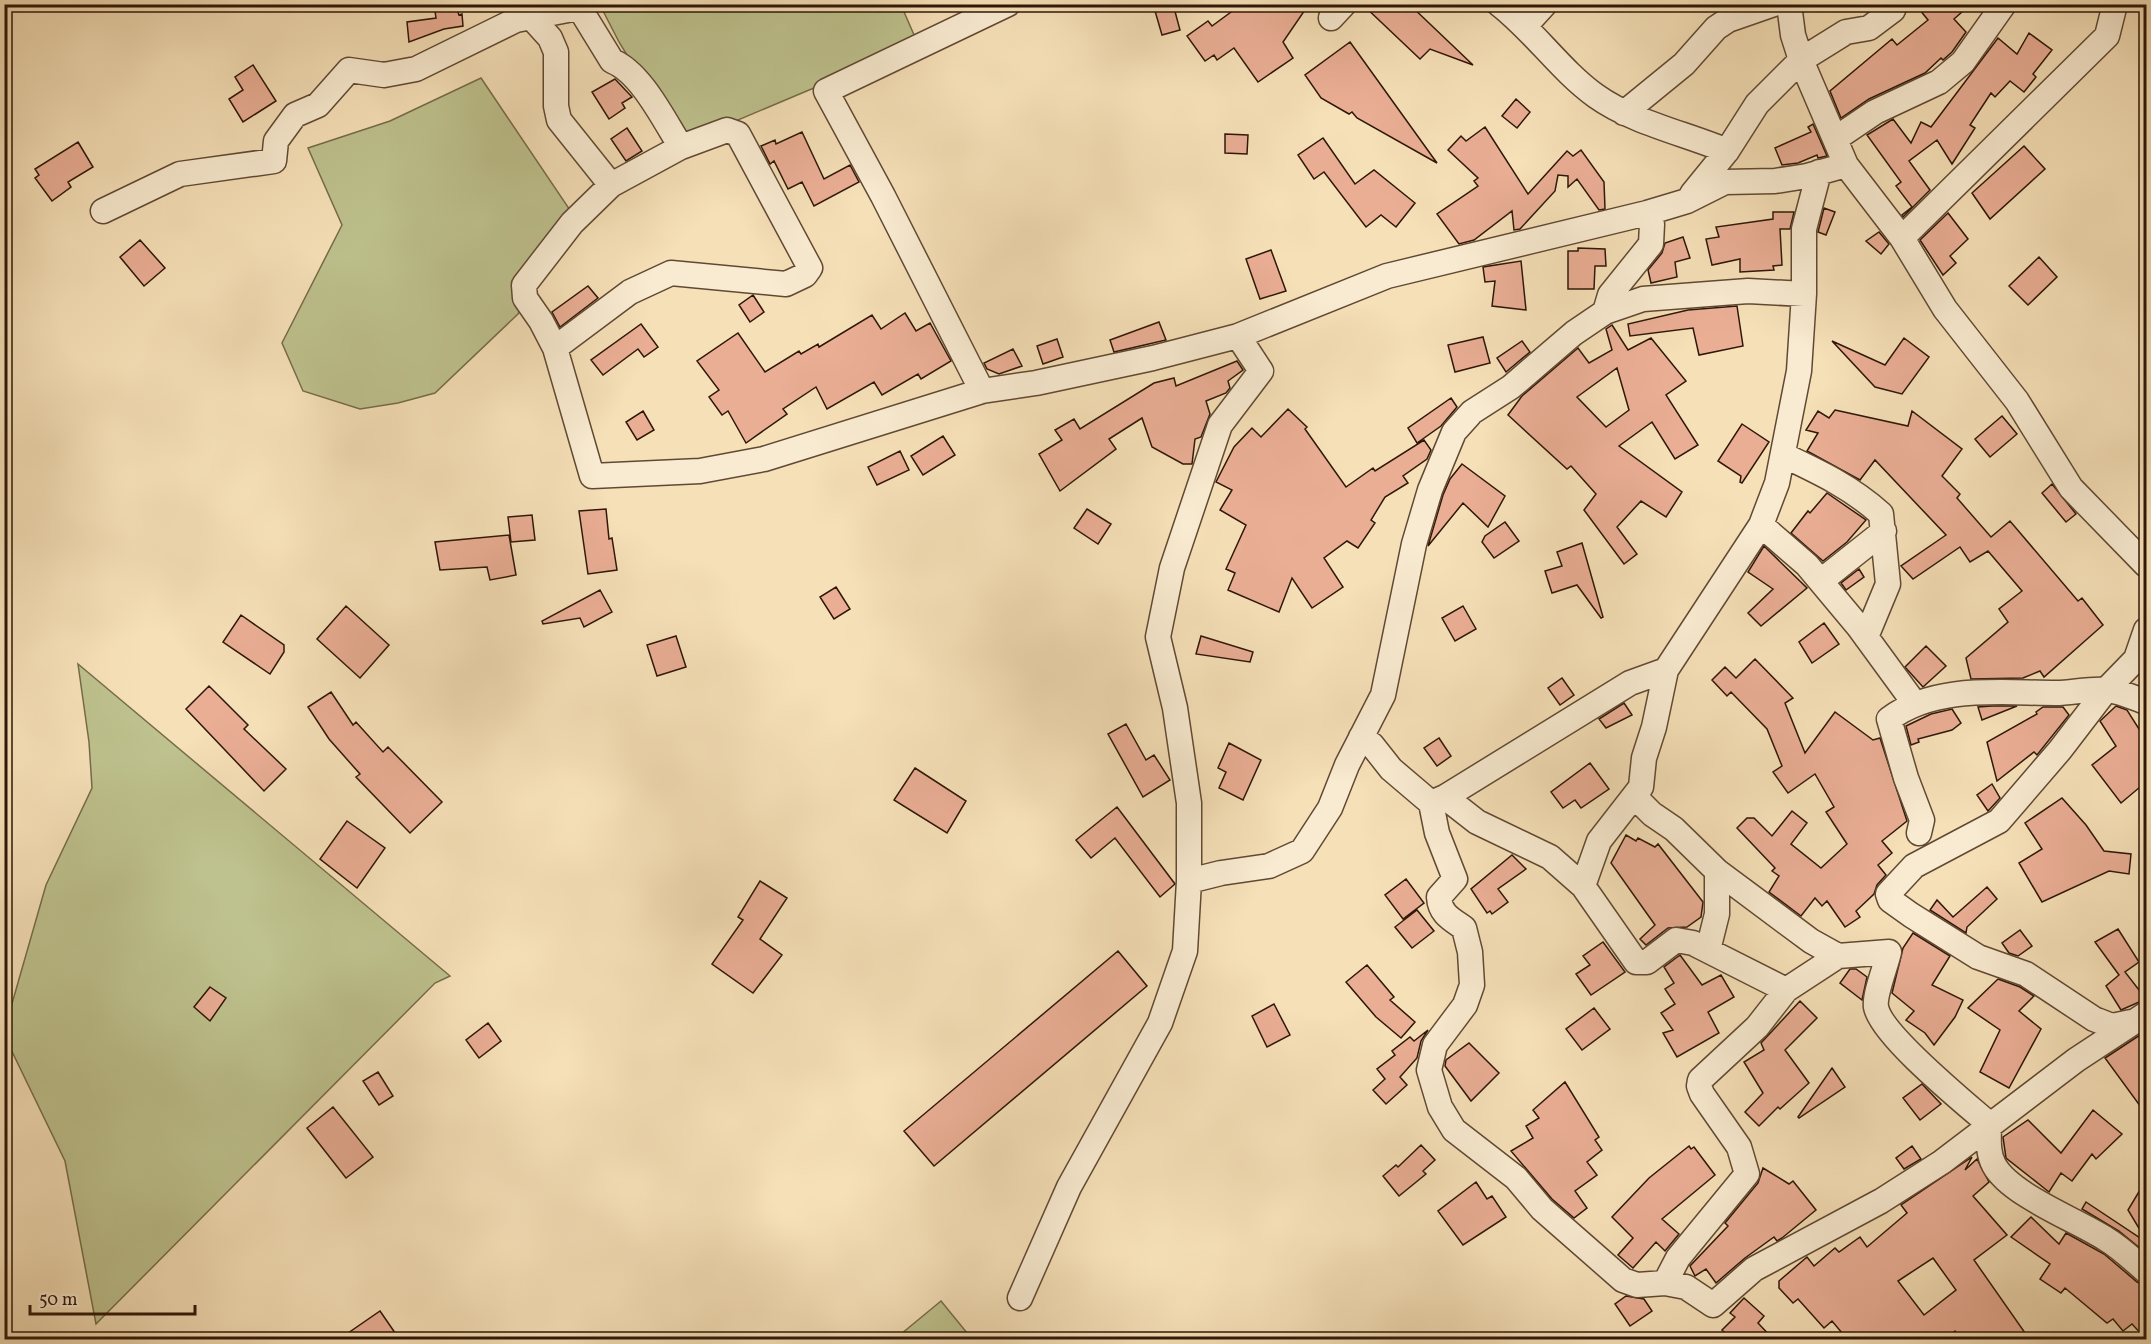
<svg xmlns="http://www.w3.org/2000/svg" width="2151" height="1344" font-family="Vollkorn,serif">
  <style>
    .green { fill: #bec28e; stroke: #766c4a; stroke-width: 1.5 }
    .building { fill: #eaae95; stroke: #2e1707; stroke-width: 1.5; fill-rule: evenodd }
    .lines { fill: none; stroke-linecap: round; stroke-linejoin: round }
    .minor-casing { stroke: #604933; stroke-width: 27 }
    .minor { stroke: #f9ebd1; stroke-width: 24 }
  </style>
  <rect width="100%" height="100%" fill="#f6e0b8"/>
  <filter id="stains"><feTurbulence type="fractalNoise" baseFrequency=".00333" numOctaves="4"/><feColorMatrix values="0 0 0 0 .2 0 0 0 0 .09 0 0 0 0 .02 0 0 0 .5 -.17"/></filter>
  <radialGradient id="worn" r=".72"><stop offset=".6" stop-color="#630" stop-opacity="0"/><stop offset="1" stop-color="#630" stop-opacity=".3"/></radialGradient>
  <path class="green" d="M 600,5 L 901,5 L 918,44 L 681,144 L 619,42 Z
    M 481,78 L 576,219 L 518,314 L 435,393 L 398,403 L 360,409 L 303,391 L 282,343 L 342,225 L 308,148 L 390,121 Z
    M 78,664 L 450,976 L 435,983 L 96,1324 L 65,1161 L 5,1037 L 5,1028 L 46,885 L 92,788 L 89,742 Z
    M 941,1301 L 972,1339 L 895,1339 Z"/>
  <path class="building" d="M 434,4 L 455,4 L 459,15 L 462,14 L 463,26 L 444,29 L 409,42 L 407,22 L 436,18 Z
    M 1153,4 L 1173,4 L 1180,30 L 1162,35 Z
    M 1242,4 L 1309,4 L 1283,42 L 1293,58 L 1258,82 L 1234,48 L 1217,60 L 1214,55 L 1205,61 L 1187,36 L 1208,21 L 1212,26 Z
    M 1362,4 L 1409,4 L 1473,65 L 1430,49 L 1420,59 Z
    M 1915,4 L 1971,4 L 1954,19 L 1966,32 L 1952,52 L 1943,60 L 1941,58 L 1925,73 L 1869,99 L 1841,118 L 1830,91 L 1892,39 L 1897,45 L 1928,20 Z
    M 2029,33 L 2052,50 L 2033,74 L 2036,77 L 2024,92 L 2010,81 L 1995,97 L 1991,93 L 1970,125 L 1975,128 L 1952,164 L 1937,140 L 1909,161 L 1930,190 L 1903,217 L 1902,215 L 1912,207 L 1896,186 L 1901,182 L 1867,135 L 1893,119 L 1911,143 L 1921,122 L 1931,127 L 1998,38 L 2017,54 Z
    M 1350,42 L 1437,163 L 1357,118 L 1352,112 L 1349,114 L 1321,98 L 1305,75 Z
    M 253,65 L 276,101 L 243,122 L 229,99 L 243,90 L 235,77 Z
    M 615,79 L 632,97 L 622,103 L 625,108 L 609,119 L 592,92 Z
    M 1516,99 L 1530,112 L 1517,128 L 1502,116 Z
    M 1813,124 L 1827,156 L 1818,158 L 1817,155 L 1798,163 L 1782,165 L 1775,148 L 1811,132 L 1808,127 Z
    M 1485,127 L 1528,194 L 1567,151 L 1573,156 L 1581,150 L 1604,182 L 1605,209 L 1599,210 L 1577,179 L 1568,187 L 1568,176 L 1558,175 L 1555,191 L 1520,229 L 1514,230 L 1512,211 L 1474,240 L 1459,244 L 1437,214 L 1478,186 L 1474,181 L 1478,178 L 1448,150 L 1461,136 L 1466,141 Z
    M 627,128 L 642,151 L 626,161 L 611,139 Z
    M 802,132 L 824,179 L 850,165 L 859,182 L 814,206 L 802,182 L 788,189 L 774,161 L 770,164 L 761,146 L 775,140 L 776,144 Z
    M 1225,134 L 1248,135 L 1247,154 L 1225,153 Z
    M 1323,138 L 1355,184 L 1374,170 L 1415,203 L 1396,227 L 1381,215 L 1366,227 L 1324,172 L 1314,179 L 1298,155 Z
    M 78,142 L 93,167 L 68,182 L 71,187 L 52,201 L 35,178 L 39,175 L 35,169 Z
    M 2024,146 L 2045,169 L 1990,219 L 1972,193 Z
    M 1824,208 L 1835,212 L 1826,235 L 1818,232 Z
    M 1773,212 L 1794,212 L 1790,229 L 1780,229 L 1782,265 L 1773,266 L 1774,270 L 1740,272 L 1740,259 L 1712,265 L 1706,239 L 1719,237 L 1716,227 L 1773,219 Z
    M 1948,213 L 1968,239 L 1950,256 L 1956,263 L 1943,275 L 1920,240 Z
    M 1879,232 L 1889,244 L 1881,254 L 1866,241 Z
    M 1683,237 L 1690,258 L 1675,262 L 1677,277 L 1651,283 L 1648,270 L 1662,253 L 1665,243 Z
    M 140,240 L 165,268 L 144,286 L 120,257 Z
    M 1578,248 L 1605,249 L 1606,266 L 1595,266 L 1594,289 L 1568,289 L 1568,251 L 1578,251 Z
    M 1271,250 L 1286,291 L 1260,299 L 1246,259 Z
    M 2039,257 L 2057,277 L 2028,305 L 2009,286 Z
    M 1521,261 L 1526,310 L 1492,306 L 1495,281 L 1485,282 L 1483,267 Z
    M 588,286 L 598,298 L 560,327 L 552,312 Z
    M 753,295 L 764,312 L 750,322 L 739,305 Z
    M 1737,306 L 1743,346 L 1699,355 L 1693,328 L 1630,336 L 1628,324 L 1688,310 Z
    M 905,313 L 916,331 L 930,323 L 951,361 L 921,379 L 918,374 L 882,395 L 874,382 L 827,409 L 816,387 L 783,409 L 787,414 L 746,443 L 728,411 L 722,415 L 709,397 L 719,390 L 697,361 L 738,333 L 765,372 L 799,351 L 801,354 L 818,344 L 819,347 L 872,315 L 881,329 Z
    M 1159,322 L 1166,340 L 1114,352 L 1110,340 Z
    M 641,324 L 658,347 L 644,357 L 638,349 L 603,375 L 591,360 Z
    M 1612,325 L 1628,350 L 1651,338 L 1686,381 L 1666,395 L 1698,445 L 1675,459 L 1652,422 L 1619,446 L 1682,492 L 1666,517 L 1641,501 L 1617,527 L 1637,554 L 1624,564 L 1584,510 L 1596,494 L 1571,466 L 1567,469 L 1508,415 L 1522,396 L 1578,348 L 1589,363 L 1612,350 L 1606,329 ZM 1617,368 L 1629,410 L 1606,427 L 1577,397 Z
    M 1483,337 L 1490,363 L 1455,372 L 1448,345 Z
    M 1904,338 L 1929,357 L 1902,394 L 1875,387 L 1832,341 L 1885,365 Z
    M 1057,339 L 1063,357 L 1043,364 L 1037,346 Z
    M 1522,341 L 1530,352 L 1506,372 L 1497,358 Z
    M 1013,349 L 1022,366 L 999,374 L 987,369 L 984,363 Z
    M 1237,361 L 1243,370 L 1228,381 L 1230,388 L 1226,393 L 1206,401 L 1210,414 L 1201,437 L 1195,439 L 1192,464 L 1183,464 L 1152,447 L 1142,418 L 1109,439 L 1116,449 L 1060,491 L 1039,454 L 1062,440 L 1055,430 L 1074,419 L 1080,429 L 1154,383 L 1174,378 L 1176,386 Z
    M 1451,398 L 1457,407 L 1441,426 L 1417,443 L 1408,428 Z
    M 1288,409 L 1307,427 L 1305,429 L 1346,487 L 1373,468 L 1375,471 L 1424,440 L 1431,450 L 1427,459 L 1403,476 L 1408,483 L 1385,497 L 1371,520 L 1375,523 L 1358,548 L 1347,541 L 1324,558 L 1343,587 L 1312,608 L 1292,578 L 1279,612 L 1228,590 L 1235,573 L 1226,569 L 1246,525 L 1220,510 L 1232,490 L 1216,482 L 1234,447 L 1252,428 L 1261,437 Z
    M 1835,410 L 1908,426 L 1912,411 L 1962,449 L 1942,476 L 1960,494 L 1957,498 L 1991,537 L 2010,521 L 2078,601 L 2082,598 L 2103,625 L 2044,677 L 2040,671 L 2023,678 L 1971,679 L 1966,658 L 2008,622 L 1999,609 L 2022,591 L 1988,551 L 1970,562 L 1960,547 L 1913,579 L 1901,566 L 1946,535 L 1875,460 L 1860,480 L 1807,451 L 1818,433 L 1806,430 L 1818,411 L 1829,418 Z
    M 643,411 L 654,430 L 637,440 L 626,422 Z
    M 2002,416 L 2017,434 L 1990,457 L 1975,439 Z
    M 1742,424 L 1769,442 L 1742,483 L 1740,482 L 1741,476 L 1718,461 Z
    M 943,436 L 955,455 L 923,475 L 911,456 Z
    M 900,451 L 909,470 L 877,485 L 868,467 Z
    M 1462,464 L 1505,496 L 1488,527 L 1463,503 L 1428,546 L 1443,495 L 1450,479 Z
    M 2052,484 L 2076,514 L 2066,522 L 2042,493 Z
    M 1827,493 L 1866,520 L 1847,542 L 1823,561 L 1791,533 L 1808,511 L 1810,513 Z
    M 606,509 L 609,539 L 612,538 L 617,570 L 588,574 L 579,511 Z
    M 1087,509 L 1111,524 L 1098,544 L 1074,528 Z
    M 532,515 L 535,540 L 511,542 L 508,517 Z
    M 1505,522 L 1519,541 L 1494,558 L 1482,542 L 1485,536 Z
    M 509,535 L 516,575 L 490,580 L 487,567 L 440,570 L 435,542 Z
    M 1582,543 L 1603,617 L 1601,618 L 1577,585 L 1552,593 L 1545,571 L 1562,566 L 1557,552 Z
    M 1764,546 L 1807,588 L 1761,626 L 1748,613 L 1773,589 L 1748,572 Z
    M 1859,569 L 1864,577 L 1846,590 L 1841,583 Z
    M 836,587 L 850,609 L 834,619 L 820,597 Z
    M 600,590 L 612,612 L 584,627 L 580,618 L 543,624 L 542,621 Z
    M 346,606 L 389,645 L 360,678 L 317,639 Z
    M 1463,606 L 1476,629 L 1455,641 L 1442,618 Z
    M 241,615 L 284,645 L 284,652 L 270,674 L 223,642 Z
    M 1824,623 L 1839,644 L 1812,663 L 1799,642 Z
    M 676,636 L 686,667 L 657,676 L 647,645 Z
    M 1201,636 L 1253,652 L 1250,662 L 1196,654 Z
    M 1926,646 L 1946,666 L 1923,687 L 1905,667 Z
    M 1755,659 L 1793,698 L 1785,703 L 1805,753 L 1835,712 L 1873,740 L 1880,738 L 1907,821 L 1882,841 L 1892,853 L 1878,865 L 1886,875 L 1877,885 L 1874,894 L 1856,911 L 1860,917 L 1845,927 L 1827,901 L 1822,906 L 1815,898 L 1801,916 L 1769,892 L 1779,876 L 1772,871 L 1775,868 L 1737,828 L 1747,818 L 1754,818 L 1772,836 L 1792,811 L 1807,823 L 1791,844 L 1821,868 L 1847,844 L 1826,812 L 1834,807 L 1815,774 L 1788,793 L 1773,772 L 1782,766 L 1767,729 L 1731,692 L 1727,696 L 1712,680 L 1725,667 L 1736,678 Z
    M 1562,678 L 1574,695 L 1560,705 L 1548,688 Z
    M 209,686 L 248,725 L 244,729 L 286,769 L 264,791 L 186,709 Z
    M 331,692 L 353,725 L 356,722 L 383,752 L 388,747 L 442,802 L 410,833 L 356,777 L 360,774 L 329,739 L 308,707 Z
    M 1624,703 L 1632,715 L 1606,728 L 1599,719 Z
    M 2017,706 L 1982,720 L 1978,707 L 1992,706 Z
    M 2116,706 L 2127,710 L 2146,740 L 2146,782 L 2121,803 L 2092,765 L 2116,746 L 2100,721 Z
    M 2043,707 L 2063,707 L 2069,715 L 2037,755 L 2034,752 L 1997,781 L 1987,742 L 2037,714 L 2036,712 Z
    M 1952,709 L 1961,723 L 1952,730 L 1918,739 L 1919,742 L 1911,745 L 1906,726 L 1931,714 Z
    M 1126,724 L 1146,760 L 1154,755 L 1170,780 L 1143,797 L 1108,734 Z
    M 1439,738 L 1451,756 L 1437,766 L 1424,748 Z
    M 1229,743 L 1261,760 L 1243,800 L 1219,788 L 1226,772 L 1218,768 Z
    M 1590,763 L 1609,789 L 1581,808 L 1575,800 L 1563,808 L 1551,792 Z
    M 915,768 L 966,801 L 947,833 L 894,800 Z
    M 1992,784 L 2000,798 L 1988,811 L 1977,795 Z
    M 2062,798 L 2086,825 L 2104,851 L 2131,854 L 2129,874 L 2109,871 L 2042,902 L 2019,863 L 2042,849 L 2025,823 Z
    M 1117,807 L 1175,884 L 1160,897 L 1115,838 L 1091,858 L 1076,840 Z
    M 347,821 L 385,848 L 357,888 L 320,859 Z
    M 1626,835 L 1636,841 L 1638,838 L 1655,847 L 1658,844 L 1703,902 L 1701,917 L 1687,927 L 1668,928 L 1646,945 L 1640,939 L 1655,925 L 1611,863 Z
    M 1512,855 L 1526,869 L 1498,889 L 1508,902 L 1492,914 L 1490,911 L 1487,913 L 1471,889 Z
    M 1406,879 L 1424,903 L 1403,919 L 1385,895 Z
    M 760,881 L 787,898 L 760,939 L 782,955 L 753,993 L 712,964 L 743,920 L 738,917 Z
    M 1987,887 L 1997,899 L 1967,927 L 1966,933 L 1930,910 L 1937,900 L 1953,917 Z
    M 1417,910 L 1434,931 L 1412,948 L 1395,927 Z
    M 2118,929 L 2139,962 L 2125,972 L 2146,999 L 2121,1010 L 2106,986 L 2119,975 L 2095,942 Z
    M 2020,930 L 2032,946 L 2018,956 L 2009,953 L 2002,943 Z
    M 1913,933 L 1950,956 L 1932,985 L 1963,1000 L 1955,1017 L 1934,1045 L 1925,1033 L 1906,1020 L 1914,1011 L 1892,993 L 1903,948 Z
    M 1603,942 L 1625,972 L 1591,995 L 1576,974 L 1590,965 L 1583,956 Z
    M 1118,951 L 1147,986 L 934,1166 L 904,1131 Z
    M 1680,955 L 1702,985 L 1721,975 L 1734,997 L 1708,1012 L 1719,1033 L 1677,1057 L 1663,1033 L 1673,1030 L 1661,1013 L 1675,1004 L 1665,989 L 1674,983 L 1664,967 Z
    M 1367,965 L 1394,997 L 1390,1000 L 1415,1022 L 1401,1038 L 1376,1017 L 1346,982 Z
    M 1850,969 L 1856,969 L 1867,977 L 1862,1000 L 1840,983 Z
    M 1998,979 L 2020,987 L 2034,996 L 2019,1011 L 2041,1029 L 2009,1088 L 1980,1072 L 2000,1030 L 1968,1008 Z
    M 210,987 L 226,998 L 210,1021 L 194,1007 Z
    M 1800,1001 L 1817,1018 L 1785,1050 L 1809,1083 L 1780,1109 L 1778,1107 L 1759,1126 L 1745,1112 L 1763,1093 L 1744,1062 L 1764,1050 L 1761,1043 Z
    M 1274,1004 L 1290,1035 L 1267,1047 L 1252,1016 Z
    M 1594,1008 L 1610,1029 L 1582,1050 L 1566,1029 Z
    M 488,1023 L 501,1041 L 479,1058 L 466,1040 Z
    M 1428,1030 L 1421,1041 L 1417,1058 L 1400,1077 L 1407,1085 L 1386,1104 L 1373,1090 L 1385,1079 L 1377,1069 L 1395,1055 L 1392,1051 L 1410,1037 L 1414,1041 Z
    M 2146,1031 L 2146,1114 L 2105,1058 Z
    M 1469,1043 L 1499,1073 L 1471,1101 L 1445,1066 L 1446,1060 Z
    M 1832,1068 L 1845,1087 L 1799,1118 L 1798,1117 Z
    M 378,1072 L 393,1096 L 379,1105 L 363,1081 Z
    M 1565,1082 L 1599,1137 L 1595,1140 L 1602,1150 L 1587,1162 L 1597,1175 L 1575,1191 L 1587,1208 L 1574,1218 L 1552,1199 L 1511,1151 L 1533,1138 L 1526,1126 L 1539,1118 L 1533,1110 Z
    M 1922,1084 L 1941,1104 L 1920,1120 L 1903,1098 Z
    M 333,1107 L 373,1157 L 346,1178 L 307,1128 Z
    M 2093,1110 L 2122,1134 L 2096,1159 L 2092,1154 L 2072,1181 L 2061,1173 L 2049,1192 L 2006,1158 L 2003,1137 L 2028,1120 L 2061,1153 Z
    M 1421,1145 L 1435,1160 L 1423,1171 L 1426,1174 L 1399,1196 L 1383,1176 L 1396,1165 L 1398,1167 Z
    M 1689,1146 L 1691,1149 L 1694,1147 L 1715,1175 L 1662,1219 L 1679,1234 L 1665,1251 L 1656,1242 L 1633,1268 L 1618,1255 L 1633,1238 L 1612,1217 L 1649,1178 Z
    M 1912,1146 L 1921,1159 L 1904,1169 L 1896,1158 Z
    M 1972,1157 L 1965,1170 L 1977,1159 L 1989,1182 L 1973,1196 L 2007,1235 L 1974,1260 L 2030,1340 L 1963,1340 L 1955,1331 L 1945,1340 L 1848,1340 L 1832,1321 L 1824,1328 L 1798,1299 L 1793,1303 L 1779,1288 L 1779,1281 L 1807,1257 L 1814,1266 L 1835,1248 L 1839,1252 L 1860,1237 L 1867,1247 L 1907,1213 L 1901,1205 ZM 1933,1258 L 1956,1290 L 1924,1315 L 1898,1281 Z
    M 1763,1168 L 1789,1184 L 1793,1181 L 1816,1210 L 1782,1238 L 1777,1241 L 1774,1237 L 1745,1258 L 1716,1283 L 1706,1269 L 1695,1276 L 1690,1266 L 1728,1226 L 1725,1223 L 1758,1183 Z
    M 2146,1180 L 2146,1240 L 2128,1210 Z
    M 1476,1182 L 1487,1199 L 1492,1196 L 1506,1217 L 1463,1245 L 1438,1211 Z
    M 2086,1202 L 2146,1242 L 2146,1253 L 2119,1231 L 2082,1209 Z
    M 2031,1217 L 2059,1244 L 2066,1233 L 2104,1254 L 2137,1282 L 2146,1285 L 2146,1339 L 2132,1324 L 2123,1331 L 2113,1319 L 2107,1323 L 2065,1288 L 2061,1293 L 2040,1279 L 2050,1264 L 2011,1237 Z
    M 1626,1296 L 1644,1299 L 1652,1311 L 1630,1326 L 1615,1304 Z
    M 1744,1298 L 1764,1316 L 1758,1323 L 1774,1340 L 1732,1340 L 1722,1330 L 1735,1317 L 1730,1313 Z
    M 380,1311 L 400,1340 L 338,1340 Z"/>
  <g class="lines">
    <g class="minor-casing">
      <path id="minor" d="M 1499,4 C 1535,32 1560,70 1596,96 C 1634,123 1684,133 1727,151
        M 1789,4 L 1793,35 L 1801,60 L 1846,165 L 1902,238 L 1945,309 L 2017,401 L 2071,488 L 2146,565
        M 531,17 L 550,38 L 556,52 L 556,106 L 559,120 L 611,185 L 572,223 L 524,285 L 525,298 L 541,321 L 555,348 L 592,476 L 700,471 L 764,459 L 982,391 L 1036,383 L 1153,358 L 1238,336 L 1387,276 L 1647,213 L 1687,201 L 1725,182 L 1775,181 L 1807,176 L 1846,165
        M 1331,18 L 1344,4
        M 1525,26 L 1545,4
        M 1624,113 L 1684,64 L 1716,28 L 1728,20 L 1774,4
        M 1835,139 L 1875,112 L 1939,82 L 1963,62 L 2004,4
        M 611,185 L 681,147
        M 1692,194 L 1727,151 L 1757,104 L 1801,60 L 1846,32 L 1869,28 L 1893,10 L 1895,4
        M 103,211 L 180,174 L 274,161 L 276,141 L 295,115 L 318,105 L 349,70 L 384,75 L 416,69 L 516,20 L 578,8
        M 1902,238 L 2107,36 L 2115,4
        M 1605,312 L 1643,299 L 1748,291 L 1804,294
        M 555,348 L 630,292 L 671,273 L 786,284 L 805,275 L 810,268 L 738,134 L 727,130 L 681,147 C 665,122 641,72 612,61 L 577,4
        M 982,391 L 883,196 L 826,91 L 1008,4
        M 1783,455 C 1819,472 1851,487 1881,514 L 1888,584 L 1866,637
        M 1761,525 L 1807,565 L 1858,626 L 1915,704
        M 1821,581 L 1884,531
        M 1361,737 L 1372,745 L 1391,769 L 1431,803 L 1445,797 L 1630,683 L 1666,670
        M 1445,797 L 1477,822 L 1550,857 L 1583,886 L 1636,962 L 1647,962 L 1676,940 L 1693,943 L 1786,990 L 1838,956
        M 1635,797 L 1652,814 L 1674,829 L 1717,871 L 1811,941 L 1838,956 L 1889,952 C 1886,966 1874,995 1876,1007 C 1881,1035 1965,1103 1989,1124 C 1989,1137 1987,1152 1994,1165 C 2010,1195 2077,1220 2106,1239 C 2121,1248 2133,1260 2146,1271
        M 1431,803 L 1437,833 L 1455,879 L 1439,897 C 1440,914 1451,919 1464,928 L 1470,952 L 1472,985 L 1465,1005 L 1435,1045 L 1429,1070 L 1440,1107 L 1454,1130 L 1516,1178 L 1542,1209 L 1623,1280 L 1637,1285 L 1665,1283 L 1686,1287 L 1713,1305 L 1754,1269 L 1881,1201 L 1942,1162 L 2076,1060 L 2146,1014
        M 1919,833 L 1922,820 L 1906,778 L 1889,719 C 1936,684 2001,693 2056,693 C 2072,693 2090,688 2107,690 C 2120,691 2134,698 2146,702
        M 1189,881 L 1221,873 L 1269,866 L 1302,851 L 1330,808 L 1347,765 L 1383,695 L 1414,544 L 1430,490 L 1454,432 L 1472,412 L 1511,387 L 1574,333 L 1605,312 L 1610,295 L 1651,244 L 1652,224 L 1647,213
        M 1583,886 L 1599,841 L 1641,787 L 1644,758 L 1654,727 L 1666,670 L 1761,525 L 1777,483 L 1799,371 L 1804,294 L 1804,229 L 1819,172
        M 1708,950 L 1717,914 L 1717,871
        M 2131,1022 L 2112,1026 L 2094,1019 L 2026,974 L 1978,957 L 1911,915 L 1890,900 L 1888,894 L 1914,866 L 1999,821 L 2060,750 L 2106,690 L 2136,659 L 2146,630
        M 1665,1283 L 1678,1258 L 1747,1174 L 1739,1147 L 1702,1094 L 1699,1086 L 1700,1080 L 1757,1027 L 1786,990
        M 1020,1298 L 1069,1187 L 1160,1023 L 1185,951 L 1189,881 L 1189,803 L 1175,708 L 1158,637 L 1172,568 L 1220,425 L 1261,371 L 1238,336"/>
    </g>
    <use href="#minor" class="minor"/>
  </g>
  <rect width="2151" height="1344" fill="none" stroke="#f6e0b8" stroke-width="24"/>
  <rect x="6" y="6" width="2139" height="1332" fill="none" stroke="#2e1707" stroke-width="3"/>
  <rect x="12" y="12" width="2127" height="1320" fill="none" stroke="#2e1707" stroke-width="1.5"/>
  <path d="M30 1305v9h165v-9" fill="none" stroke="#2e1707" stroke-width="3"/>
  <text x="39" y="1305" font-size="18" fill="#2e1707" stroke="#f9ebd1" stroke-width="4.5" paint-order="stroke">50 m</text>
  <rect width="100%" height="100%" filter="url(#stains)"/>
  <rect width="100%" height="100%" fill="url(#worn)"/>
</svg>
